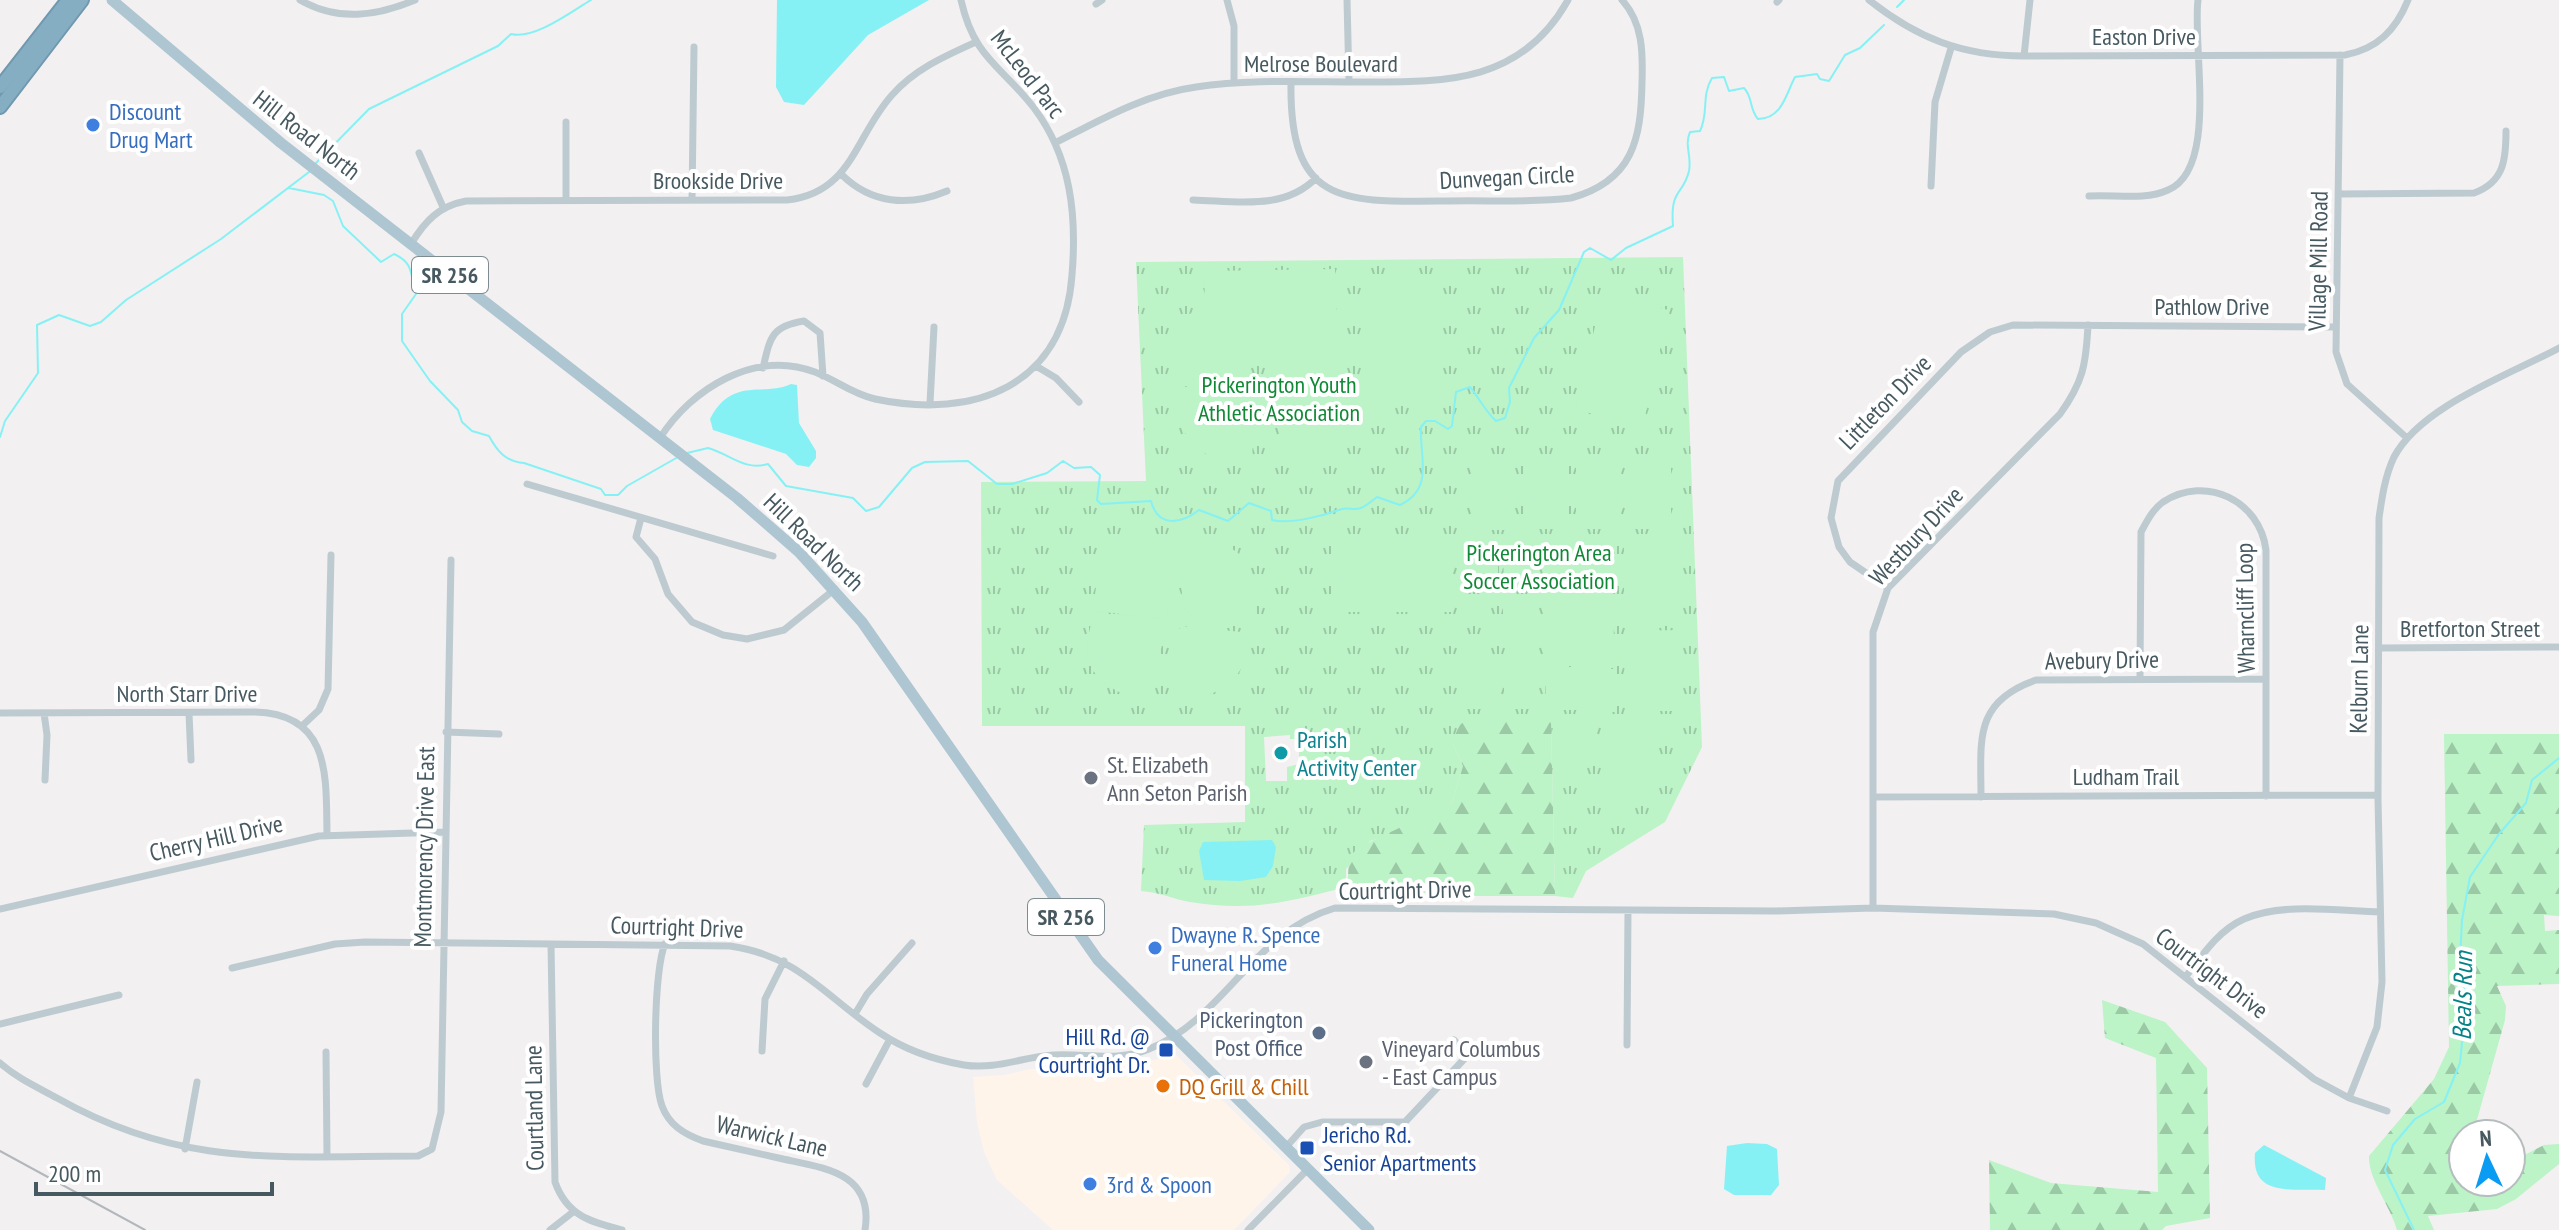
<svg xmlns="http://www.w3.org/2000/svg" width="2559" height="1230" font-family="'PT Sans Narrow',sans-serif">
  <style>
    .commercial { fill: #fef4ea }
    .grass { fill: url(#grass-tufts); fill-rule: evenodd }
    .forest { fill: url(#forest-firs) }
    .pitch { fill: #bcf3c7 }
    .water { fill: #86f1f4 }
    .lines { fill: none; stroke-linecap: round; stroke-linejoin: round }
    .stream { stroke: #86f1f4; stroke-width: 2 }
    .highway-casing { stroke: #7099af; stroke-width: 16 }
    .street { stroke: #bdcbd1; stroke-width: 7 }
    .primary { stroke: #aec6d1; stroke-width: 11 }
    .highway { stroke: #85aec3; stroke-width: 12 }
    .rail { stroke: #b2b7bb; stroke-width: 2 }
    .shop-dot { fill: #3f7fe0; stroke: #fff; stroke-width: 3 }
    .culture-dot { fill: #0f9aa8; stroke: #fff; stroke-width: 3 }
    .worship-dot { fill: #6b7280; stroke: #fff; stroke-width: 3 }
    .service-dot { fill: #5c6f8a; stroke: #fff; stroke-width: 3 }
    .transit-dot { fill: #1a4fb4; stroke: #fff; stroke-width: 3 }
    .food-dot { fill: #e8710a; stroke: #fff; stroke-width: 3 }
    .labels { text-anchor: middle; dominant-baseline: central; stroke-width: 8; stroke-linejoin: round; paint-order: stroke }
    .shield { fill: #fff; stroke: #7e8b90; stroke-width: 2 }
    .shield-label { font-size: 22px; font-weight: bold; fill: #475960 }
    .street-label { font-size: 24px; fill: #475960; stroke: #fff }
    .shop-label { font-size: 24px; fill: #366cbe; stroke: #fff; text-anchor: start }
    .park-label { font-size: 24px; fill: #108936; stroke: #fff }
    .culture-label { font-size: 24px; fill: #0d838f; stroke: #fff; text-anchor: start }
    .worship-label { font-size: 24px; fill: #5b616d; stroke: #fff; text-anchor: start }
    .service-label { font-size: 24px; fill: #4e5e75; stroke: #fff; text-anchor: end }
    .transit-label { font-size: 24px; fill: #164399; stroke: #fff; text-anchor: end }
    .food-label { font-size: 24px; fill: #c56008; stroke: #fff; text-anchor: start }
    .water-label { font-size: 26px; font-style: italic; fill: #058387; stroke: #fff }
  </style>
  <defs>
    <pattern id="grass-tufts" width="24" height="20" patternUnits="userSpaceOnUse" patternTransform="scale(2)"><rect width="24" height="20" fill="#bcf3c7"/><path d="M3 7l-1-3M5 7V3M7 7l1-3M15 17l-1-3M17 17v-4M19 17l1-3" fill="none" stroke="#9bc8a5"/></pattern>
    <pattern id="forest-firs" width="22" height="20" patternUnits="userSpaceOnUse" patternTransform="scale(2)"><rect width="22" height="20" fill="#bcf3c7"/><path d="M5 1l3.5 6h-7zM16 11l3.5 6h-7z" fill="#9bc8a5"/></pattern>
  </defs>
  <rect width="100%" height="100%" fill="#f3f0f1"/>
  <path class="commercial" d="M 1176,1055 L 1289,1165 L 1290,1172 L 1234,1230 L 1053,1230 L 997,1180 L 984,1152 L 977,1122 L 973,1077 L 1004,1075 L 1031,1069 L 1127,1066 Z"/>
  <path class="grass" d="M 1683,257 L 1702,747 L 1665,822 L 1586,871 L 1573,898 L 1555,896 L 1551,722 L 1456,736 L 1453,744 L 1463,766 L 1452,803 L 1390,835 L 1370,841 L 1346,869 L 1346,887 C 1288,902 1251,912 1190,902 C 1173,899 1159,892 1141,891 L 1144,825 L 1245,822 L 1245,726 L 982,726 L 981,482 L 1146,481 L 1136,262 ZM 1290,735 L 1290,739 L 1299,739 L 1299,764 L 1287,767 L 1287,781 L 1266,781 L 1264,737 Z"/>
  <path class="forest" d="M 1551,721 L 1555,896 L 1347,896 L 1349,857 L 1359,847 L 1452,803 L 1463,766 L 1453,744 L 1458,726 L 1464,722 Z
    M 2444,734 L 2559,734 L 2559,916 L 2544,915 L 2545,931 L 2559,930 L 2559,984 L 2497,986 L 2506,1006 L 2505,1020 L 2473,1134 L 2463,1134 L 2463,1151 L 2452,1170 L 2463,1172 L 2463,1182 L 2511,1182 L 2511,1162 L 2544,1145 L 2559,1144 L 2559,1164 L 2516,1199 L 2497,1209 L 2428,1216 L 2434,1230 L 2397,1230 C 2390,1205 2368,1179 2369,1156 L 2434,1079 L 2449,1047 Z
    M 2102,1000 L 2165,1022 L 2207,1068 L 2210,1218 L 2166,1226 L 2162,1230 L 1990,1230 L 1989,1160 L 2051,1183 L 2158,1192 L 2156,1058 L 2105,1038 Z"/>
  <path class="pitch" d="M 1335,269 C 1335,306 1341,341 1338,377 L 1279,381 L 1268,370 L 1268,339 L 1249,339 L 1250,364 L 1240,375 L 1177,380 C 1169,350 1173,318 1205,305 L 1204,271 Z
    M 1370,274 L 1438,274 L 1439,404 L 1371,404 Z
    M 1602,295 L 1669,310 L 1643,425 L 1576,410 Z
    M 1353,384 C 1363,411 1352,451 1320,456 C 1308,458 1293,455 1281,455 L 1278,398 L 1288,387 Z
    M 1239,385 L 1255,400 L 1252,459 C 1205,471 1171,434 1176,387 Z
    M 1524,463 L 1568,463 L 1568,529 L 1525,529 Z
    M 1576,463 L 1619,463 L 1619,529 L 1576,529 Z
    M 1627,463 L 1671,463 L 1671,529 L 1628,529 Z
    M 1514,464 L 1515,530 L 1471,530 L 1471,465 Z
    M 1199,539 C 1254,546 1258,576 1256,625 L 1193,618 L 1183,607 L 1178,545 Z
    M 1331,539 L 1451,539 L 1451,612 L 1331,612 Z
    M 1613,539 L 1614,657 L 1545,658 L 1545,540 Z
    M 1624,539 L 1678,539 L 1679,619 L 1624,620 Z
    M 1149,540 L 1169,543 L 1173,607 L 1163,619 L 1095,611 C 1093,570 1108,546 1149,540 Z
    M 1503,546 L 1537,546 L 1537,589 L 1504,589 Z
    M 1465,547 L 1498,547 L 1498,590 L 1465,590 Z
    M 1503,601 L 1536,601 L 1536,644 L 1503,644 Z
    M 1093,618 L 1162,628 L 1165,636 L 1145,701 C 1099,689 1076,668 1093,618 Z
    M 1182,626 L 1252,633 C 1245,683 1221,697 1174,701 L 1174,634 Z
    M 1679,630 L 1679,711 L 1625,711 L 1624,631 Z
    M 1465,666 L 1499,666 L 1499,709 L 1466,709 Z
    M 1504,666 L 1538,666 L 1538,709 L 1504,709 Z
    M 1545,667 L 1579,667 L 1579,710 L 1546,710 Z
    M 1584,669 L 1617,669 L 1617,712 L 1584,712 Z
    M 1658,721 L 1658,802 L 1604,802 L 1603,722 Z
    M 1563,722 L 1596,722 L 1596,765 L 1563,765 Z"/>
  <path class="water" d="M 777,0 L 929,0 L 868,35 L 804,105 L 784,102 L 776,87 Z
    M 791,384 L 797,385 L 799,423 L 816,451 L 816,458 L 809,467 L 797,465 L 786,454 L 713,430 L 710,419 C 732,376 763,397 791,384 Z
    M 1272,840 L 1276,847 L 1273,866 L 1266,877 L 1240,881 L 1204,880 L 1199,851 L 1203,842 Z
    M 1747,1143 L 1767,1144 L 1777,1149 L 1779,1185 L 1771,1195 L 1734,1195 L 1724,1189 L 1727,1146 Z
    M 2264,1145 L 2326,1178 L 2325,1190 C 2292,1188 2251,1198 2255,1153 Z"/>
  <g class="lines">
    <path class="stream" d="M 1897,7 L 1904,0
      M 315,164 L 369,109 L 498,46 L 511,34 C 534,40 571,12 591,0
      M 289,188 L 324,195 L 333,201 L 343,226 L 381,262 L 394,254 C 415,263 410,277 416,294 L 402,314 L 402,341 L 430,381 L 458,410 L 462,422 L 472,431 L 489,436 C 497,451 506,462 524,463 L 601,489 L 605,495 L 618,495 L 627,486 L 678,457
      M 0,437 L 5,421 L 38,373 L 37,325 L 59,315 L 90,326 L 101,322 L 126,300 L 221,239 L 309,172
      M 687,453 L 708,448 C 730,454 744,471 768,464 L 786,486 L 853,498 L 866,511 L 879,507 L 912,468 L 925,462 L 968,461 L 997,484 L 1012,484 L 1047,473 L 1063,461 L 1074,468 L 1091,467 L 1100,475 L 1097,500 L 1101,504 L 1151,501 C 1158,528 1181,524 1199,510 L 1228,521 L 1249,503 L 1271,511 L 1272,520 C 1290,525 1325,515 1342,509 C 1348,507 1354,511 1361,508 C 1366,506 1372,501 1377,497 L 1400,505 C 1435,489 1419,455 1421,427 L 1426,421 L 1435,421 L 1448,429 L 1452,426 L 1456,392 L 1470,387 C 1480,399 1485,411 1496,421 L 1505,418 L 1510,402 L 1509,388 L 1534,338 L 1559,310 L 1584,252 L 1590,248 L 1611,260 L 1626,248 L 1673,226 C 1670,188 1683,196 1689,171 C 1692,156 1684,146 1690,132 L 1700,131 C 1709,113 1701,96 1712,78 L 1724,77 L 1729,91 L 1744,88 C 1753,97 1749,109 1758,119 C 1782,119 1786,94 1795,77 L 1817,74 L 1820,79 L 1829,81 L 1845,55 L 1860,48 L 1884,25
      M 2414,1230 L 2385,1170 L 2393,1145 L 2415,1119 L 2444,1102 L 2460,1063 L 2466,1004 L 2460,960 L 2462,920 L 2470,877 L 2499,834 L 2526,803 L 2532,780 L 2559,758"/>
    <g class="highway-casing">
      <path id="highway" d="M 0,87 L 68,0
        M 0,107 L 82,0"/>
    </g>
    <path class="street" d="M 300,0 C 338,22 377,16 415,0
      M 1227,0 L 1234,26 L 1234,83
      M 1347,0 L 1349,82
      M 1869,0 C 1917,38 1962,56 2024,56 L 2345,55 C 2377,49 2396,30 2408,0
      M 1777,2 L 1779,0
      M 1096,4 L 1102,0
      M 2340,55 L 2336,352 L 2347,384 L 2407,438
      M 2024,56 L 2030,0
      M 1291,82 C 1289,207 1344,202 1448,201 C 1489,200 1530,203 1571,198 C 1633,181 1641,139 1642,83 C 1643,53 1643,23 1622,0
      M 1055,143 C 1100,120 1145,94 1196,87 C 1250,79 1306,82 1361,82 C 1445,82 1521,84 1568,0
      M 419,153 L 443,207
      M 841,174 C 871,204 909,207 947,191
      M 1931,186 L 1935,102 L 1951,48
      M 2339,194 L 2474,193 C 2504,182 2506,160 2506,131
      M 2089,196 C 2114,194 2144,201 2168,190 C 2219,169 2192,46 2198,0
      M 566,200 L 566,122
      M 692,200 L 694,47
      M 1193,200 C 1236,201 1284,211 1316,178
      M 411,244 C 425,221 439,206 466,201 L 787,200 C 852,193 855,136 892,95 C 915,69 945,56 976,42
      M 1036,366 L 1056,378 L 1079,402
      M 763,368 C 770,338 771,326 804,321 L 820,333 L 823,376
      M 930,403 L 934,327
      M 660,438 C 691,389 755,349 815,372 C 836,380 852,394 875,399 C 975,420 1064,386 1072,275 C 1077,215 1071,157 1034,108 C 1002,66 974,59 961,0
      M 527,484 L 773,556
      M 641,518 L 636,537 L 655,559 L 668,594 L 692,622 L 723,635 L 747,639 L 784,630 L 835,589
      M 1888,588 L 1850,562 L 1839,547 L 1831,518 L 1838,481 L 1961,352 L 1990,332 L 2013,325 L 2336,327
      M 2380,648 L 2559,647
      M 2140,678 L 2141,532 C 2147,521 2153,509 2163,502 C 2206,474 2260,501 2266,550 L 2266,796
      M 0,713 L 255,712 C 331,714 326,776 327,835
      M 44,713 L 47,735 L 45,780
      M 189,713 L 191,760
      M 303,725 L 319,710 L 328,689 L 331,555
      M 446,732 L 499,734
      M 1873,797 L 2378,795
      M 1981,797 C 1981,740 1973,702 2036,680 L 2266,679
      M 1873,908 L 1873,632 L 1888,588 L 2060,414 C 2083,382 2086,365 2088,325
      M 0,909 L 319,836 L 444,832
      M 551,944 L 555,1182 C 567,1216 591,1222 622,1230
      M 665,944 C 654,968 652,1080 662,1106 C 669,1125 684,1134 703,1141 C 729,1147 756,1153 783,1159 C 825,1168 874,1173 865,1230
      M 232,968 L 335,944 L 365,942 L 730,946 C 800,956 825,997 880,1033 C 904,1049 935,1060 964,1065 C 996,1070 1022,1057 1053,1055 C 1086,1053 1118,1062 1149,1049 C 1225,1019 1252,932 1335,908 L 1776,911 L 1873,908 L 2054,914 L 2096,923 L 2143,944 L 2314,1079 L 2349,1098 L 2387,1111
      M 2187,975 C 2203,954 2219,930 2244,919 C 2283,902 2339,911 2380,912
      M 855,1014 L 867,994 L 912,943
      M 0,1024 L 119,995
      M 1627,1045 L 1628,910
      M 762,1051 L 765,999 L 784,961
      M 326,1052 L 327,1156
      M 0,1063 C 17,1078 37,1087 57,1098 C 183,1169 279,1156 418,1156 L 432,1149 L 441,1112 L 451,560
      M 866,1084 L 890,1039
      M 2349,1098 L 2377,1027 L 2382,982 L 2378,799 L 2379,518 C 2382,497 2385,476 2394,457 C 2421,406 2509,375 2559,348
      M 1287,1146 L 1304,1127 L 1322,1122 L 1405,1122 L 1467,1056 L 1454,1040
      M 185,1149 L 197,1082
      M 550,1230 L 573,1212
      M 1248,1230 L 1308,1169"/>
    <path class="primary" d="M 112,0 L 281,143 L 737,498 L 799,552 L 862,622 L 1098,960 L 1369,1230"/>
    <use href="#highway" class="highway"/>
    <path class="rail" d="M 0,1151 L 145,1230"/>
  </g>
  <g class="shop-dot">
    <circle cx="93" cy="125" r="8"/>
    <circle cx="1155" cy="948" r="8"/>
    <circle cx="1090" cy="1184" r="8"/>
  </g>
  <circle class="culture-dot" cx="1281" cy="753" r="8"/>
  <g class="worship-dot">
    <circle cx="1091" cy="778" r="8"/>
    <circle cx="1366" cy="1062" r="8"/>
  </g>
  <circle class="service-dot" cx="1319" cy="1033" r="8"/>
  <g class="transit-dot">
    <rect x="1158" y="1042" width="16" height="16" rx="4"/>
    <rect x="1299" y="1140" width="16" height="16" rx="4"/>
  </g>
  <circle class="food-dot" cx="1163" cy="1086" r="8"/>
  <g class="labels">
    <g class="shield">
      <rect x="412" y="257" width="76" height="36" rx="6"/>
      <rect x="1028" y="899" width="76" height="36" rx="6"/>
    </g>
    <g class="shield-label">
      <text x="450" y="275">SR 256</text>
      <text x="1066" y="917">SR 256</text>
    </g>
    <g class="street-label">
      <text x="2144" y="36">Easton Drive</text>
      <text x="1321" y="63">Melrose Boulevard</text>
      <text transform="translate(1028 74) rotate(52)">McLeod Parc</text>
      <text transform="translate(307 135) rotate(38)">Hill Road North</text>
      <text transform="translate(1507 177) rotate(-3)">Dunvegan Circle</text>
      <text x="718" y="180">Brookside Drive</text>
      <text transform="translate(2318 261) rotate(-89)">Village Mill Road</text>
      <text x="2212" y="306">Pathlow Drive</text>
      <text transform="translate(1885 402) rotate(-46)">Littleton Drive</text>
      <text transform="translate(1916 536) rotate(-47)">Westbury Drive</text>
      <text transform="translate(814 542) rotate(44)">Hill Road North</text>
      <text transform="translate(2245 608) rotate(-91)">Wharncliff Loop</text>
      <text x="2470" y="628">Bretforton Street</text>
      <text transform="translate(2102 660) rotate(-1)">Avebury Drive</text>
      <text transform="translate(2359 679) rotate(-89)">Kelburn Lane</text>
      <text x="187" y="693">North Starr Drive</text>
      <text x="2126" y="776">Ludham Trail</text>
      <text transform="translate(216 838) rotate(-13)">Cherry Hill Drive</text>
      <text transform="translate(424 847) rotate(-89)">Montmorency Drive East</text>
      <text transform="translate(1405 890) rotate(-1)">Courtright Drive</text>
      <text transform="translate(677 927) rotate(2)">Courtright Drive</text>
      <text transform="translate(2212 973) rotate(37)">Courtright Drive</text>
      <text transform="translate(534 1108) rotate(-91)">Courtland Lane</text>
      <text transform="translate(772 1136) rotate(13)">Warwick Lane</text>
    </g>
    <g class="shop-label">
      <text x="109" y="111">Discount<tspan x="109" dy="28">Drug Mart</tspan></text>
      <text x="1171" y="934">Dwayne R. Spence<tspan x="1171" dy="28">Funeral Home</tspan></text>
      <text x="1106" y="1184">3rd &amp; Spoon</text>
    </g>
    <g class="park-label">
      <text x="1279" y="384">Pickerington Youth<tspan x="1279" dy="28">Athletic Association</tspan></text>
      <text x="1539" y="552">Pickerington Area<tspan x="1539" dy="28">Soccer Association</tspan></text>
    </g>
    <g class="culture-label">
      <text x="1297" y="739">Parish<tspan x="1297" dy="28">Activity Center</tspan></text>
    </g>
    <g class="worship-label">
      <text x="1107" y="764">St. Elizabeth<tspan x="1107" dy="28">Ann Seton Parish</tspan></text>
      <text x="1382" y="1048">Vineyard Columbus<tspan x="1382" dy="28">- East Campus</tspan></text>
    </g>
    <g class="service-label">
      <text x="1303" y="1019">Pickerington<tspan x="1303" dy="28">Post Office</tspan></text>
    </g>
    <g class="transit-label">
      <text x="1150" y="1036">Hill Rd. @<tspan x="1150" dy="28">Courtright Dr.</tspan></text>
      <text x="1323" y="1134" text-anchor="start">Jericho Rd.<tspan x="1323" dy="28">Senior Apartments</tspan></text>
    </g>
    <g class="food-label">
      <text x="1179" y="1086">DQ Grill &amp; Chill</text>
    </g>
    <g class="water-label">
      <text transform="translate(2462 996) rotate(-89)">Beals Run</text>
    </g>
  </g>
  <g transform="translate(2487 1158) rotate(356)"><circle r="38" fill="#ffffff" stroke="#b5bdbf" stroke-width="2"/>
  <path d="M0-6L14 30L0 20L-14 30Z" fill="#0a9bf3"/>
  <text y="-12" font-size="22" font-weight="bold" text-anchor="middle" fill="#475960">N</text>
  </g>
  <path d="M36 1182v12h236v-12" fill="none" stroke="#475960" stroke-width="4"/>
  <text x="48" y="1182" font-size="24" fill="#475960" stroke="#ffffff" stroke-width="6" paint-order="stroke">200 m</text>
</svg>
